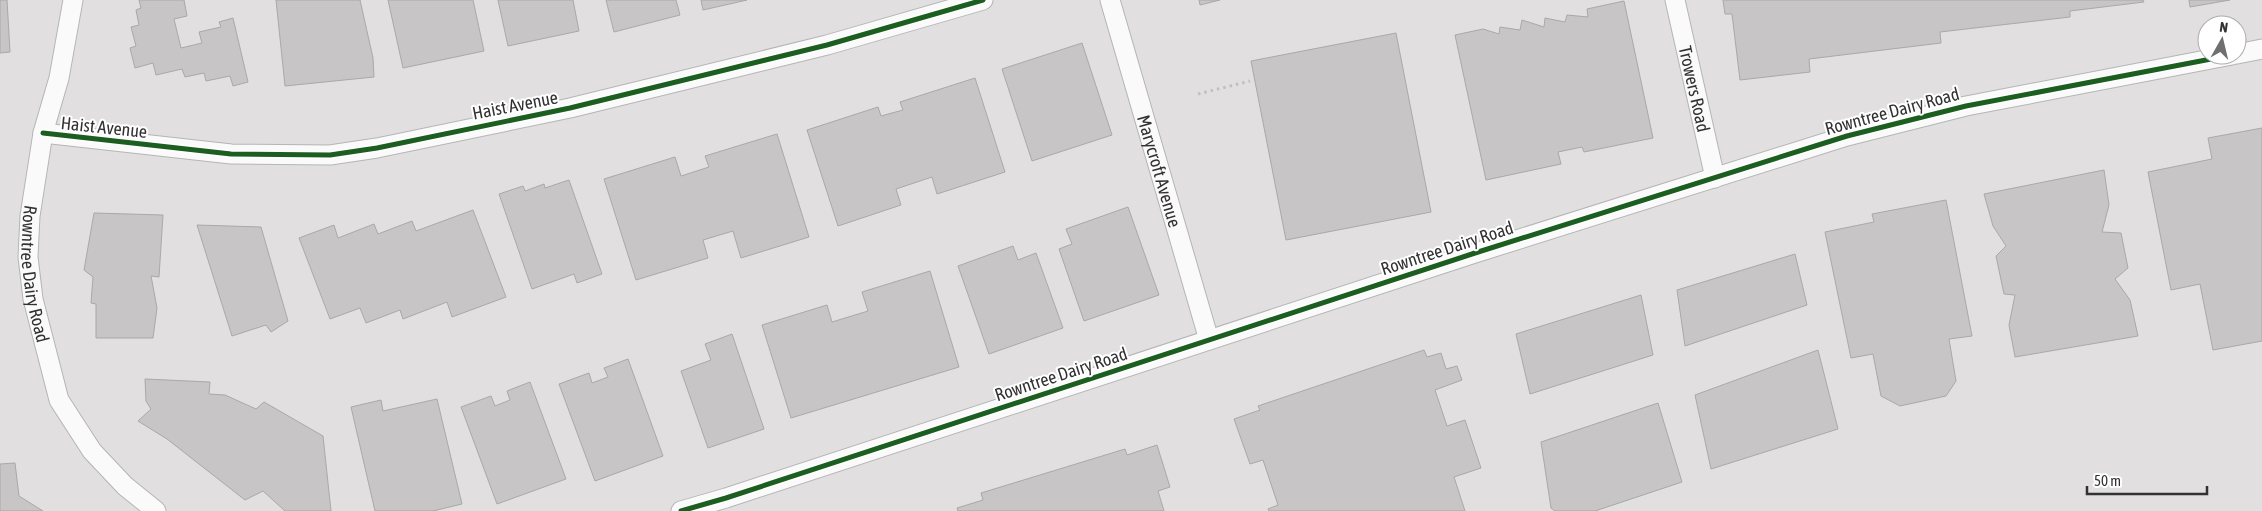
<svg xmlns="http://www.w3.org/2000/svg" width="2262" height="511" font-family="'Asap Condensed',sans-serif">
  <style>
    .building { fill: #c7c5c5; stroke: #a9a9a8 }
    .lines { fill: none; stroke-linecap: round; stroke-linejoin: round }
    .minor-casing { stroke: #b6b5b6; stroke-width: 21 }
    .path { stroke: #c1c0c1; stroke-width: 3; stroke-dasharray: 2.5 4; stroke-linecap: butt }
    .minor { stroke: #fafafa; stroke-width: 19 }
    .cycleway-casing { stroke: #fff; stroke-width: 8 }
    .cycleway { stroke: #1b5e20; stroke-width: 5 }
    .labels { text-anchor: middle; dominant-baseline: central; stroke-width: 4; stroke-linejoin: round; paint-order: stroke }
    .street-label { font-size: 18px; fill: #333233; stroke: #fff }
  </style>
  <rect width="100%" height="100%" fill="#e1dfe0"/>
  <path class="building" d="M 0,0 L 7,0 L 10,52 L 0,53 Z
    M 139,0 L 184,0 L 187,16 L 174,19 L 181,48 L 202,43 L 199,32 L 221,27 L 219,22 L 233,18 L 248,82 L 233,86 L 230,76 L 206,81 L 204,73 L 185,77 L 182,69 L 156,75 L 153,63 L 135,68 L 130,48 L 136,46 L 131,27 L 139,25 L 136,10 L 141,8 Z
    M 276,0 L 360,0 L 373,58 L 374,77 L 285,86 Z
    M 388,0 L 473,0 L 484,51 L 403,68 Z
    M 498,0 L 573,0 L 579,31 L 508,46 Z
    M 606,0 L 676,0 L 680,15 L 614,32 Z
    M 701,0 L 747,0 L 703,10 Z
    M 1199,0 L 1220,0 L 1200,5 Z
    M 1723,0 L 2143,0 L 2144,2 L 2070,11 L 2070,17 L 1940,32 L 1941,43 L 1809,59 L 1810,72 L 1740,80 L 1732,14 L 1725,14 Z
    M 2189,0 L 2230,0 L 2190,7 Z
    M 1624,1 L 1653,138 L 1584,152 L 1582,147 L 1558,152 L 1561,164 L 1486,180 L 1455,35 L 1483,29 L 1499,34 L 1500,27 L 1520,30 L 1522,20 L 1544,27 L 1545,18 L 1565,22 L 1567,15 L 1588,17 L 1587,9 Z
    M 1396,33 L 1431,212 L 1286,240 L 1251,61 Z
    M 1082,43 L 1112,135 L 1032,161 L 1002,69 Z
    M 975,78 L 1005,172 L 937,194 L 932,177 L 896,189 L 901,205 L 838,226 L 807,130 L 878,107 L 881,116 L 903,110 L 900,102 Z
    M 2262,128 L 2262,341 L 2213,350 L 2200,284 L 2171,290 L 2148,172 L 2212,159 L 2208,138 Z
    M 777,134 L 809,237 L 741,258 L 733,231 L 703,240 L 708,258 L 636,280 L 604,179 L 675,157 L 681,176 L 709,167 L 705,156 Z
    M 2104,170 L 2109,205 L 2102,232 L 2121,233 L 2128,268 L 2115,279 L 2130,300 L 2138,336 L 2015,357 L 2009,325 L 2015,295 L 2004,294 L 1996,256 L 2006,246 L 1993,226 L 1984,194 Z
    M 569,180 L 602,274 L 577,283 L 574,274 L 532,289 L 499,194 L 523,186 L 525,191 L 544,184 L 545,188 Z
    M 1946,200 L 1972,336 L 1949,339 L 1956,381 L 1946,396 L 1900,406 L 1881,396 L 1873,354 L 1851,358 L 1825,232 L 1874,222 L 1872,214 Z
    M 1128,207 L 1159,295 L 1084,321 L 1059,249 L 1072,244 L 1066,229 Z
    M 473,210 L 506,297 L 452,317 L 447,302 L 403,319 L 400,310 L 366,323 L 360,308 L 330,319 L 299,238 L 334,225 L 338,238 L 374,224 L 378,234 L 412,221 L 416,231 Z
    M 94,213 L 163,215 L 159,277 L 151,276 L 157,308 L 153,338 L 96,338 L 96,304 L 91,303 L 93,277 L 84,270 Z
    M 197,225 L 261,227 L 288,321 L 271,332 L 266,325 L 232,336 Z
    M 1013,246 L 1018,260 L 1036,253 L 1063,328 L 989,354 L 958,266 Z
    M 1795,254 L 1807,305 L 1685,346 L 1677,290 Z
    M 930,271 L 959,367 L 791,418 L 762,325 L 827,305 L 832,322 L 868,311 L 862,292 Z
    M 1641,295 L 1653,355 L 1530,394 L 1516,334 Z
    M 732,334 L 764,429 L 708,448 L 681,371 L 711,360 L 705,344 Z
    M 1424,350 L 1427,357 L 1441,353 L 1446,369 L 1457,366 L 1462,380 L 1435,390 L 1447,426 L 1465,420 L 1481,468 L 1454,477 L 1465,511 L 1269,511 L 1268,509 L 1278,505 L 1263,460 L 1250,464 L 1234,419 L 1260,410 L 1258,406 Z
    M 1818,350 L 1838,429 L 1711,469 L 1695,395 Z
    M 628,359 L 663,456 L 595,481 L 559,384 L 589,373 L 592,383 L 608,377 L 604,368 Z
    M 145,379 L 210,382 L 209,394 L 225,395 L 256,409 L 264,402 L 323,436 L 331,511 L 285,511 L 263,491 L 245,500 L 167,439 L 138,421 L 151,409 L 146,401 Z
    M 530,382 L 566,479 L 497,504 L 461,407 L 491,396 L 495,406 L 510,400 L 507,391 Z
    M 437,399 L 462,504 L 433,511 L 375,511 L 351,407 L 381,400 L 383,411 Z
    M 1658,403 L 1682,482 L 1595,511 L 1555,511 L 1551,508 L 1541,442 Z
    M 1157,445 L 1170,487 L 1158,491 L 1164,511 L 958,511 L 957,508 L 983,500 L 981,493 L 1125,449 L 1127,455 Z
    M 15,463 L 19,496 L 43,511 L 0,511 L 0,464 Z"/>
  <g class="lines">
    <g class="minor-casing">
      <g id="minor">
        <path id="s1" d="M 73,0 L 59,78 L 43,133 L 30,216 L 28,257 L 33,299 L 59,400 L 92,451 L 125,486 L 156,511"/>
        <path id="s2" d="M 1110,0 L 1209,340"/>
        <path id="s3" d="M 1675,0 L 1715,178"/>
        <path d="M 2237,54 L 2262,49"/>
        <path d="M 43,133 L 231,154 L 330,155 L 377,148 L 570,108 L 827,45 L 983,0"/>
        <path d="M 681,511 L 726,498 L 1475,253 L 1847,136 L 1966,106 L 2232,55"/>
      </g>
    </g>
    <path class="path" d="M 1198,94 L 1250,81"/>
    <use href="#minor" class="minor"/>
    <g class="cycleway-casing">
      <path id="cycleway" d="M 43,133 L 231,154 L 330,155 L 377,148 L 570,108 L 827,45 L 983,0
        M 681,511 L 726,498 L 1475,253 L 1847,136 L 1966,106 L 2232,55"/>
    </g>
    <use href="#cycleway" class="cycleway"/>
  </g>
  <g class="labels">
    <g class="street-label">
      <text stroke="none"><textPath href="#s3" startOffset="91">Trowers Road</textPath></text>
      <text transform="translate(515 105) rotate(-11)">Haist Avenue</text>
      <text transform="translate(1892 111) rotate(-15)">Rowntree Dairy Road</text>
      <text transform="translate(104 127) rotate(6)">Haist Avenue</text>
      <text stroke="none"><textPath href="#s2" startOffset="178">Marycroft Avenue</textPath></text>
      <text transform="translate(1447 248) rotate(-18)">Rowntree Dairy Road</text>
      <text stroke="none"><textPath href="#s1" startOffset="279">Rowntree Dairy Road</textPath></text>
      <text transform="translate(1061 374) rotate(-18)">Rowntree Dairy Road</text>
    </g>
  </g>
  <g transform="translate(2222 40) rotate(8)"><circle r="24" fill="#ffffff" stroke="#adadad"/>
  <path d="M0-4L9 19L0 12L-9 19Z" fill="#706f70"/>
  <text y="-8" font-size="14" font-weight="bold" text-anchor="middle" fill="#333233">N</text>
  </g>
  <path d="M2087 486v8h120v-8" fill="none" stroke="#333233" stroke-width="2.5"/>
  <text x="2094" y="486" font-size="15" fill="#333233" stroke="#ffffff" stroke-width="4" paint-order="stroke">50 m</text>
</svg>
